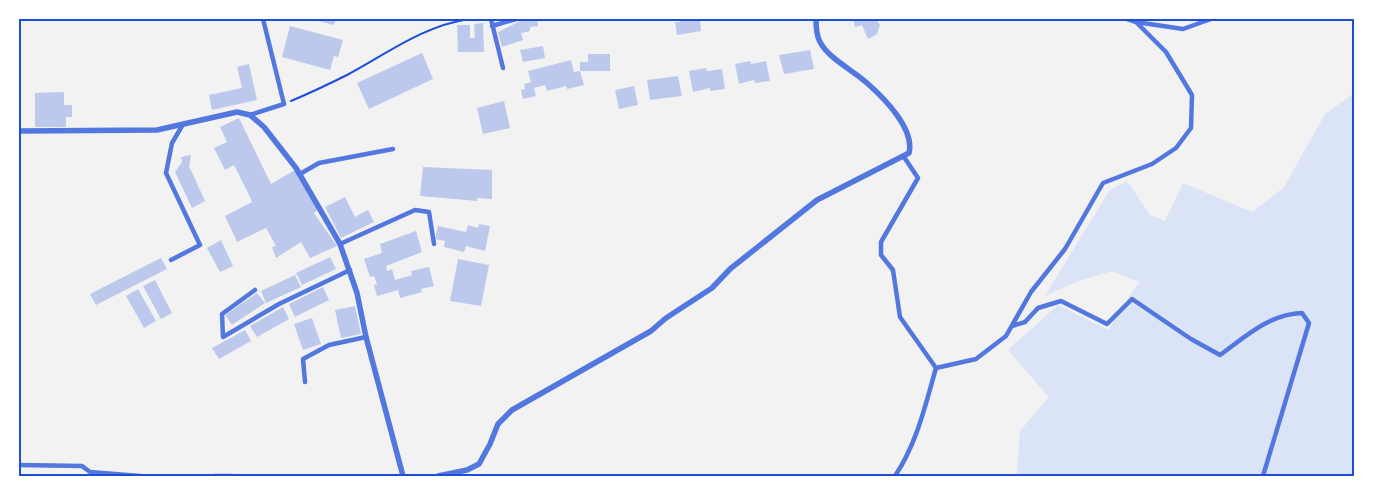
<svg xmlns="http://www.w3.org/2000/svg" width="1373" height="495" font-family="Jost,sans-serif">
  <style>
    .green { fill: #dbe4f7 }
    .building { fill: #bdc9ec }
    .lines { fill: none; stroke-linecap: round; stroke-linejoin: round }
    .path { stroke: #1d4ed8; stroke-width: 2 }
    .minor { stroke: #5277de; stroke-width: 4.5 }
    .tertiary { stroke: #5277de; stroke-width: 5.5 }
    .neatline { fill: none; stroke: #1d4ed8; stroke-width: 2 }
  </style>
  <rect width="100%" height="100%" fill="#f2f2f2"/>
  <path class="green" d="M 1354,93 L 1354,476 L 1021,476 L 1017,474 L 1020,431 L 1049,397 L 1008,350 L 1058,305 L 1108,330 L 1139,282 L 1112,271 L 1079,281 L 1045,296 L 1109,191 L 1127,181 L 1150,215 L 1165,221 L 1183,183 L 1252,212 L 1284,187 L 1325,114 Z"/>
  <path class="building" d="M 311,19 L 336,19 L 334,25 Z
    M 537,19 L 538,26 L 530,27 L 530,31 L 521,33 L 523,40 L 502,47 L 498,32 L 520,21 Z
    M 679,19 L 700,19 L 701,31 L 677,35 L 675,22 L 680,22 Z
    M 853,19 L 876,19 L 880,25 L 877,34 L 868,39 L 862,25 L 855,27 Z
    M 483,23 L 484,52 L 458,52 L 457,25 L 470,25 L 470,38 L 475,38 L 474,24 Z
    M 290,26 L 343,40 L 338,57 L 334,56 L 330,70 L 282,57 Z
    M 543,46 L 545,58 L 523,62 L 520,50 Z
    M 810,50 L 814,69 L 784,74 L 779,55 Z
    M 422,53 L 433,79 L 369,109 L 357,83 Z
    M 588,54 L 610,54 L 610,71 L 580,71 L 580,62 L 588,62 Z
    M 571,60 L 574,72 L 580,71 L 584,85 L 567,89 L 566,86 L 547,91 L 545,85 L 534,88 L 536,96 L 523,99 L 521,90 L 525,89 L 524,84 L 531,82 L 528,71 Z
    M 750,61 L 751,64 L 766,61 L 770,81 L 755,83 L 754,80 L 739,84 L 735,64 Z
    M 249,64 L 257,100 L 212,110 L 209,95 L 242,88 L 237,67 Z
    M 706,68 L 707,71 L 722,69 L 725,89 L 710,91 L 710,88 L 693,92 L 689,71 Z
    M 678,76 L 682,96 L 650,100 L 647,80 Z
    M 634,86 L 638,105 L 619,109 L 615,90 Z
    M 64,92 L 64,105 L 72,105 L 72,117 L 66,117 L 66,127 L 35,127 L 35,93 Z
    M 504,101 L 510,128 L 483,134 L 477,108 Z
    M 239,118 L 271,184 L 295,170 L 319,209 L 314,213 L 337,246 L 310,258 L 301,242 L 276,258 L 272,247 L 276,246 L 266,228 L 237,242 L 225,216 L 252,202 L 251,199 L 234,165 L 225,170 L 214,148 L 227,142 L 220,127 Z
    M 191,155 L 189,166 L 205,201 L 192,208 L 175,172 L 182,162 L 181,157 Z
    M 423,167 L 492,170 L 492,199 L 477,198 L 477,201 L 420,196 Z
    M 345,197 L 355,217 L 368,210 L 374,222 L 341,238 L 325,207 Z
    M 479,224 L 490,226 L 485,251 L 466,246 L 464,252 L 444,247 L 445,241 L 435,239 L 438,226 L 466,232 L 468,225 L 478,228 Z
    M 416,231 L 422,252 L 386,266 L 387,271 L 392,269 L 395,280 L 412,275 L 411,271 L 429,267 L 434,286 L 421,289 L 422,292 L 400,298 L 398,290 L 377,296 L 374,285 L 377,284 L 374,276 L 370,277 L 364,259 L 382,253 L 380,244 Z
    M 221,240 L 233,266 L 220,272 L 207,248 Z
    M 330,257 L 336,269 L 302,285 L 296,273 Z
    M 161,258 L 167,269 L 96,305 L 90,294 Z
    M 458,259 L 489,265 L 481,306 L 450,301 Z
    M 295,275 L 301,287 L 266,303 L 261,291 Z
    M 155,280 L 172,313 L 161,319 L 143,286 Z
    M 323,287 L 329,300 L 295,317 L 289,304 Z
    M 138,289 L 156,321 L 144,328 L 126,296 Z
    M 257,293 L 265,303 L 232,325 L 225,315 Z
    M 355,306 L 361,334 L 341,338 L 335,310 Z
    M 283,307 L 289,319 L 257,337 L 250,326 Z
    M 312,318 L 321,344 L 303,350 L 294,324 Z
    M 245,330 L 251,341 L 219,359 L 212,348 Z"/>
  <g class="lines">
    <path class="path" d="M 291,101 C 310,93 329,84 347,75 C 388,53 423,26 469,19"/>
    <path class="minor" d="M 491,19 L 503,68
      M 1127,19 L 1136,22 L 1183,29 L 1211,19
      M 492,26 L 516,19
      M 250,115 L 284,104 L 263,19
      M 904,157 L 918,178 L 881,242 L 881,255 L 893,270 L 900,317 L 936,368
      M 300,174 L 319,163 L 393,149
      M 340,244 L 415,210 L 429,212 L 434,244
      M 171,260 L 200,245 L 166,173 L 172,143 L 182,126
      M 255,290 L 222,314 L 223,337 L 279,304 L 350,270
      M 1012,326 L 1025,322 L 1038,308 L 1061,301 L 1107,324 L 1132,299 L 1191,339 L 1220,355 C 1245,337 1269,314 1302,313 L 1309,323 L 1263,476
      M 936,368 L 976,359 L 1006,336 L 1031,292 L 1065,249 L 1103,183 L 1152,164 L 1176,148 L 1191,128 L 1192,95 L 1166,52 L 1136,22
      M 305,382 L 303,359 L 329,345 L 366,337
      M 19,465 L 82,466 L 90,472 L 140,476
      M 214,476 L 232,476
      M 895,476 C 917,443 925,406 936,368"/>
    <path class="tertiary" d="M 19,131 L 157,130 L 237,112 L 250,115 L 264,127 L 296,168 L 340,244 L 357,293 L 366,337 L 403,476
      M 438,476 L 467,470 L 479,464 L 490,444 L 498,424 L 512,410 L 651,331 L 666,318 L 712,288 L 730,269 L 817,200 L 909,153 C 915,129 884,98 867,83 C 853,70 829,59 820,42 C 816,35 816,26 816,19"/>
  </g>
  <rect width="1373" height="495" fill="none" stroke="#ffffff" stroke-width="40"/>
  <rect x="20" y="20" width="1333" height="455" class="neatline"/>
</svg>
